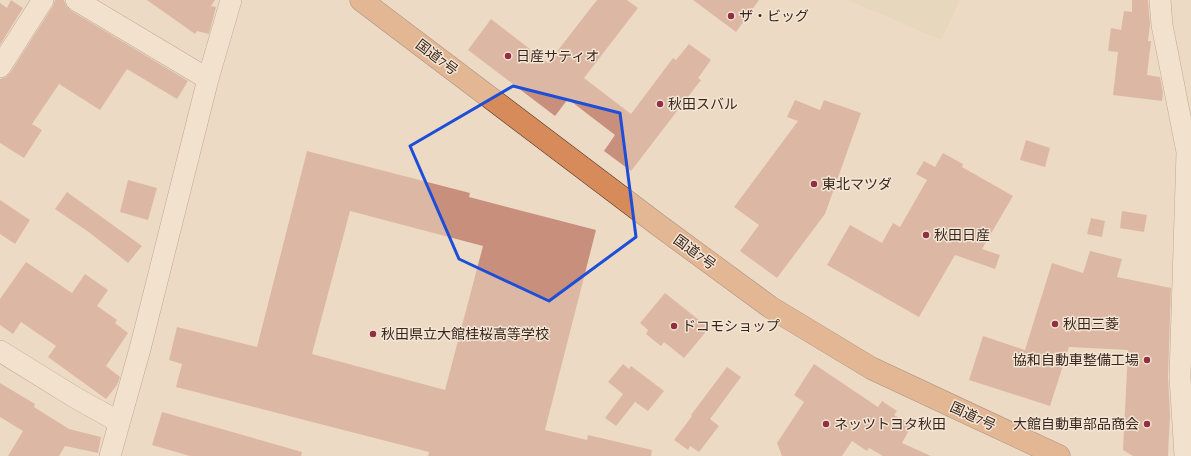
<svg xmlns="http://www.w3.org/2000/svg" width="1191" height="456" font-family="'Crimson Pro','Noto Sans JP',serif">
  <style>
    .farmland { fill: #e1d2b3 }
    .building { fill: #c88f7d; fill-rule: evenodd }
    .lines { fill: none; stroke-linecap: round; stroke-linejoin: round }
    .minor-casing { stroke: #866b5c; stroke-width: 22 }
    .highway-casing { stroke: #543b30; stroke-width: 23 }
    .minor { stroke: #f7e9d8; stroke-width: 21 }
    .highway { stroke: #d78b5a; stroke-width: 22 }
    .marked { fill: none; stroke: #1d4ed8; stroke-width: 3; stroke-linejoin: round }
    .poi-dot { fill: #922f41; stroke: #f4e5d4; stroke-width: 1.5 }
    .labels { text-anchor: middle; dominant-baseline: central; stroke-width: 3; stroke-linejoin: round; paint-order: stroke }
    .poi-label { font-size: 14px; fill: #37271f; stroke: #f4e5d4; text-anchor: start }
    .street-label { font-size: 14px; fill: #37271f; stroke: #f4e5d4 }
  </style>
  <rect width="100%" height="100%" fill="#ecdac5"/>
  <path class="farmland" d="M 848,0 L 960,0 L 941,40 Z"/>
  <path class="building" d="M 11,0 L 23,8 L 0,45 L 0,3 L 7,8 Z
    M 55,0 L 64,0 L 66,6 L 70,10 L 188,81 L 177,99 L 127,69 L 100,110 L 59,84 L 32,124 L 42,130 L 24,158 L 0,143 L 0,79 L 6,77 L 10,73 L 53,6 Z
    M 147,0 L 215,0 L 211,6 L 216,7 L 209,34 L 197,31 L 195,34 Z
    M 597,0 L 627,0 L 638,8 L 584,78 L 631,114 L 673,58 L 676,60 L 689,44 L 711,60 L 698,78 L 701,80 L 631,171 L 604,151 L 615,135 L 568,99 L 555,116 L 468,50 L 491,19 L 548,63 Z
    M 693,0 L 759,0 L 736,32 Z
    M 1132,0 L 1148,0 L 1150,24 L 1148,41 L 1151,41 L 1147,75 L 1160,77 L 1163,93 L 1162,101 L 1113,95 L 1118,52 L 1108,51 L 1111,28 L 1121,30 L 1124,11 L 1132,12 Z
    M 795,100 L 820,110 L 824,100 L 861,113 L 825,214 L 777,278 L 740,251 L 759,225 L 734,207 L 798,121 L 787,117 Z
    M 1026,140 L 1050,148 L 1045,167 L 1020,160 Z
    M 307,151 L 470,193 L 469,197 L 596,230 L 545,430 L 587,440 L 588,435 L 652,450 L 651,456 L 428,456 L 429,452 L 176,387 L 182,364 L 169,360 L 177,327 L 257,347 ZM 350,211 L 483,246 L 445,390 L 312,354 Z
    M 943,153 L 963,164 L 962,167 L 1013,196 L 982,249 L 1000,255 L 995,269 L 955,255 L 919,317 L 827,265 L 850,225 L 882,243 L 893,223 L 900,227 L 927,180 L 916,174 L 924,161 L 935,167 Z
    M 128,180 L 157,188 L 148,220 L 120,212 Z
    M 67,192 L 142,246 L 128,263 L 90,233 L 55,209 Z
    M 0,200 L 30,220 L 15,244 L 0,234 Z
    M 1122,211 L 1147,215 L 1144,232 L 1120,228 Z
    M 1091,218 L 1105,221 L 1102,237 L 1087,234 Z
    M 1090,251 L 1122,259 L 1117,277 L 1171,288 L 1168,377 L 1170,414 L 1168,456 L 1133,456 L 1123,450 L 1128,350 L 1069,347 L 1050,406 L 969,380 L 983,336 L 1025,350 L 1052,263 L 1083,273 Z
    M 26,262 L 72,293 L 85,274 L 108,290 L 97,306 L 117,320 L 115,323 L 128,333 L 106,366 L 120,377 L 117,385 L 106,399 L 48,357 L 56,346 L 21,322 L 13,334 L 0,325 L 0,299 Z
    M 665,293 L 709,328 L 684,358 L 664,342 L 661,346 L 646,334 L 648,330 L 640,323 Z
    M 623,364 L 629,369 L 631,366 L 664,391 L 648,411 L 635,402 L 616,426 L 605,418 L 623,394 L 608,382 Z
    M 814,364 L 878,407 L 882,401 L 897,411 L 894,415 L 912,425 L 902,443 L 931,456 L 883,456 L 869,448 L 867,451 L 852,441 L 842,456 L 782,456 L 777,443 L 804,402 L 794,395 Z
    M 727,367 L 741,377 L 710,419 L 719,426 L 699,452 L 690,446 L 688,450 L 674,440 L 692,416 L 691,415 Z
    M 0,383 L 35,404 L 34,407 L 69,429 L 101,437 L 98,453 L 65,446 L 59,456 L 8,456 L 23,431 L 0,417 Z
    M 162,412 L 302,452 L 301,456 L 190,456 L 152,445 Z"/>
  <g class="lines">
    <g class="minor-casing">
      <path id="minor" d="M 76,0 L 208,79
        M 1160,0 L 1162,25 L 1187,152 L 1180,377 L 1185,456
        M 0,67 L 43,0
        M 0,351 L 76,398 L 119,422
        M 110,456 L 140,349 L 208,79 L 231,0"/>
    </g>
    <g class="highway-casing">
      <path id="highway" d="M 361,0 L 657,224 L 770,307 L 871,368 L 1059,456"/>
    </g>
    <use href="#minor" class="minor"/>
    <use href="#highway" class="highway"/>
  </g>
  <path d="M0 0H1191V456H0ZM 513,86 L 620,113 L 636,237 L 549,301 L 459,259 L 410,146 Z" fill="#ecdac5" fill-opacity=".55" fill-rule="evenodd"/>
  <path class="marked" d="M 513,86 L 620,113 L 636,237 L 549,301 L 459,259 L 410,146 Z"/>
  <g class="poi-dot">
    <circle cx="731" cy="16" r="4"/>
    <circle cx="508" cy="56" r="4"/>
    <circle cx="660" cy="104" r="4"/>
    <circle cx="814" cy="184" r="4"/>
    <circle cx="926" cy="235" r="4"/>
    <circle cx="1055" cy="324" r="4"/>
    <circle cx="674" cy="326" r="4"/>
    <circle cx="373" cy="334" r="4"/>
    <circle cx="1147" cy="360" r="4"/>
    <circle cx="826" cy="424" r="4"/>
    <circle cx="1147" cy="424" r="4"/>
  </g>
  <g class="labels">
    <g class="poi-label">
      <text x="739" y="16">ザ・ビッグ</text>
      <text x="516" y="56">日産サティオ</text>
      <text x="668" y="104">秋田スバル</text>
      <text x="822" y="184">東北マツダ</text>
      <text x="934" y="235">秋田日産</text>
      <text x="1063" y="324">秋田三菱</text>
      <text x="682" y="326">ドコモショップ</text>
      <text x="381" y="334">秋田県立大館桂桜高等学校</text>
      <text x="1139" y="360" text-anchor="end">協和自動車整備工場</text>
      <text x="834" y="424">ネッツトヨタ秋田</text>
      <text x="1139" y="424" text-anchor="end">大館自動車部品商会</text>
    </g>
    <g class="street-label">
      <text transform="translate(437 57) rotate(37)">国道7号</text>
      <text transform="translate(695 252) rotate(36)">国道7号</text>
      <text transform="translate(973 416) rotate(25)">国道7号</text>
    </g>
  </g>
</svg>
